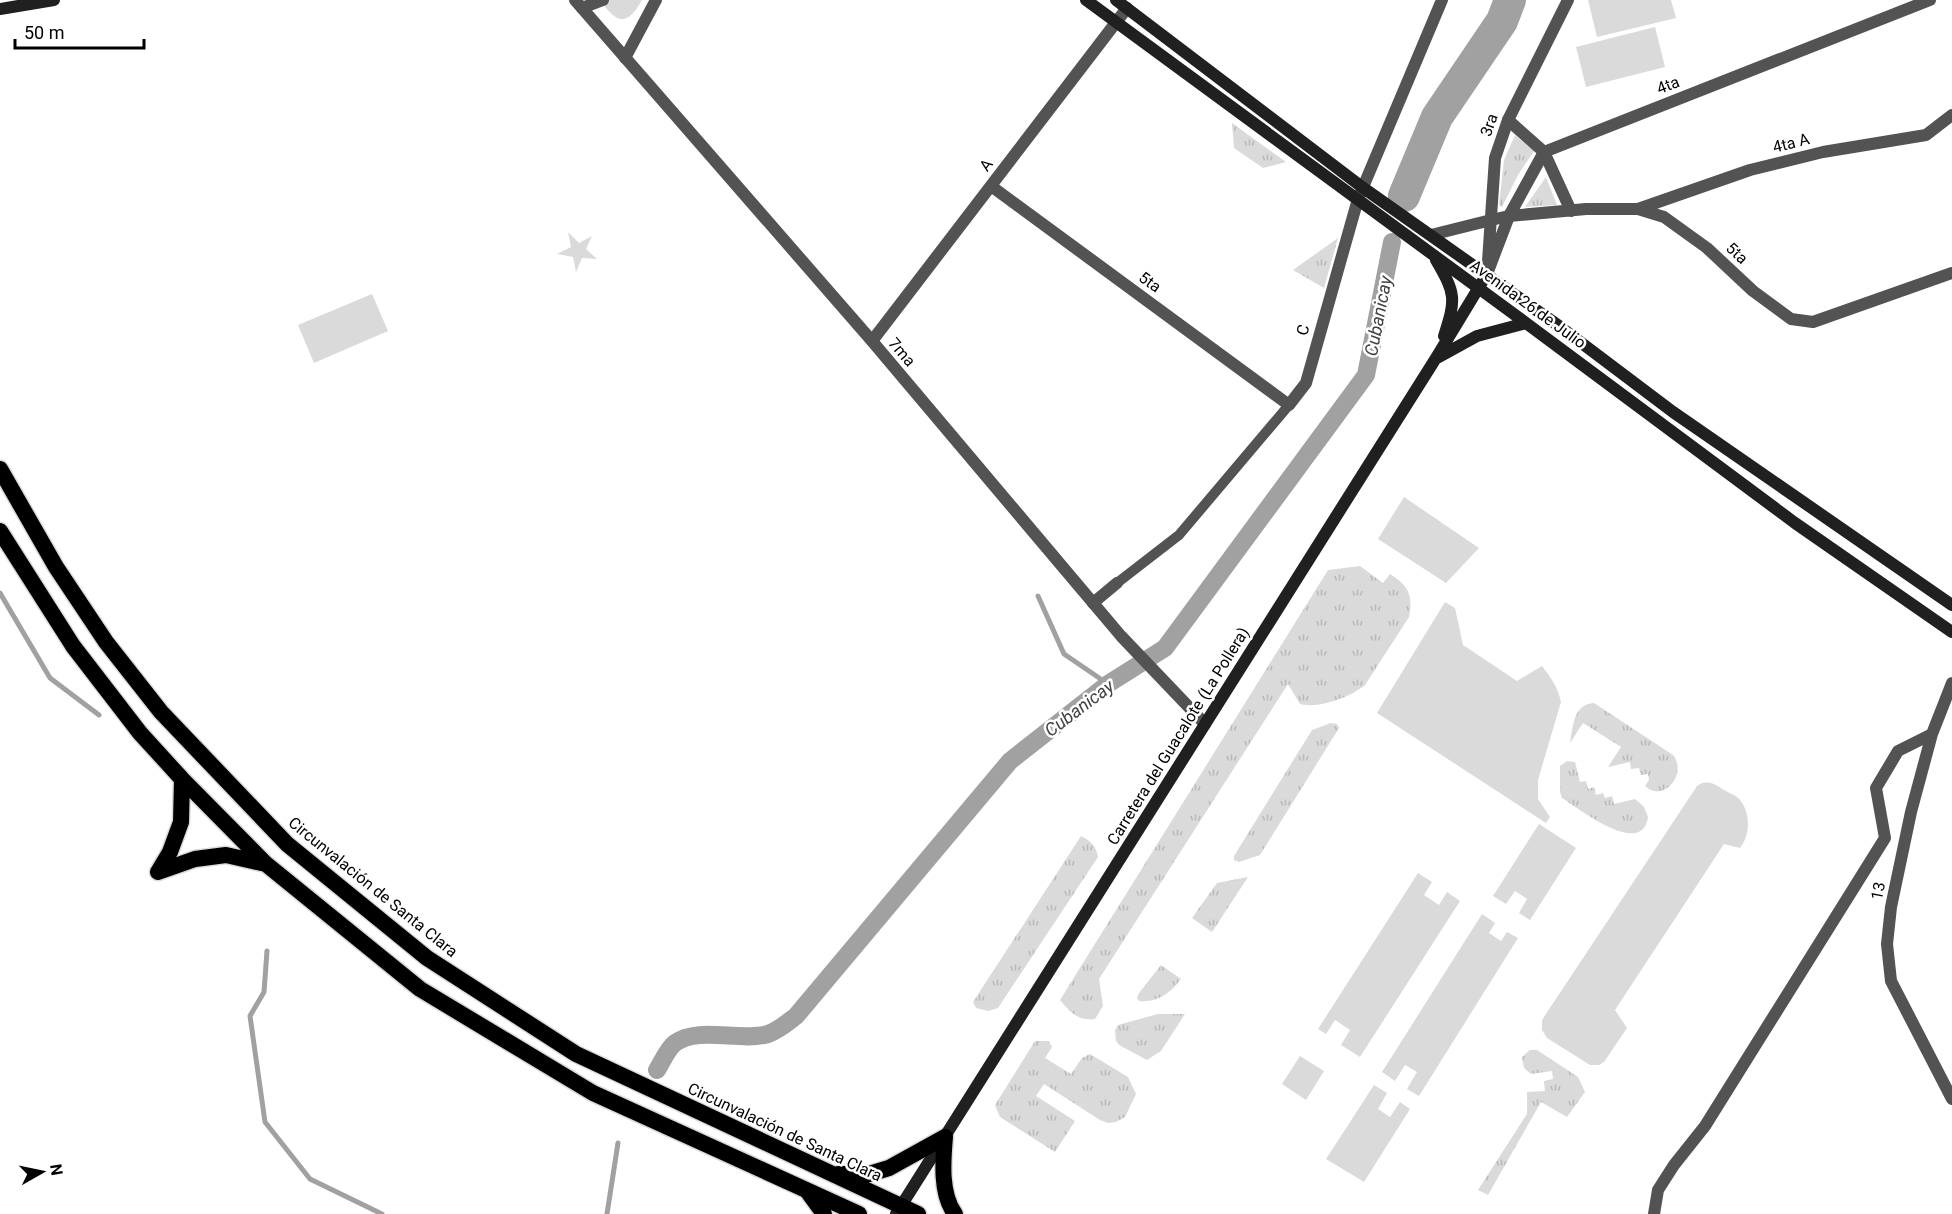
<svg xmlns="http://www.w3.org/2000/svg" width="1952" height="1214" font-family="Roboto,sans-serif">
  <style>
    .grass { fill: url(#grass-tufts) }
    .green { fill: #dadada }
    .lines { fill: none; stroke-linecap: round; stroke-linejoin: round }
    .stream { stroke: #a1a1a1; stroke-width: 5 }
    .canal { stroke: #a1a1a1; stroke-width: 18 }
    .river { stroke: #a1a1a1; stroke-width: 32 }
    .trunk-casing { stroke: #dbdbdb; stroke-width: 19 }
    .pedestrian { stroke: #535353; stroke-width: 10 }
    .minor { stroke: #535353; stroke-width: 12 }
    .tertiary { stroke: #535353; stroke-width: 12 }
    .secondary { stroke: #202020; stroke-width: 12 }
    .trunk { stroke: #000; stroke-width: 16 }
    .labels { text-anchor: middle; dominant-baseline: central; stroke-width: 5; stroke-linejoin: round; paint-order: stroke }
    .street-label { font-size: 16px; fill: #000; stroke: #fff }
    .water-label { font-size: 18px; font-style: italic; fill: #424242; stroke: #fff }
  </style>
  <defs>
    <pattern id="grass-tufts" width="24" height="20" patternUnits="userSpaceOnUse" patternTransform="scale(1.5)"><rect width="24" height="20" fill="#dadada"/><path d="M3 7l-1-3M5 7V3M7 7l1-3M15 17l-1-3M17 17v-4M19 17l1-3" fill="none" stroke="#b9b9b9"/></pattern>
  </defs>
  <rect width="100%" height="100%" fill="#fff"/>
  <path class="grass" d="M 1232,123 L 1286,162 L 1263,168 L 1234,148 Z
    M 1515,135 L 1534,151 L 1518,175 L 1502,207 L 1499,205 L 1504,160 Z
    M 1546,177 L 1557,205 L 1525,207 Z
    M 1338,238 L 1324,288 L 1293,270 Z
    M 1360,566 L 1383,583 L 1390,574 C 1409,586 1413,595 1409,617 L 1365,685 C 1351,697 1318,709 1300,704 L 1288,684 L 1099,979 L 1103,1006 L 1095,1019 C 1078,1021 1071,1013 1060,1000 L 1328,570 Z
    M 1594,703 L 1673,755 C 1688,773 1664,804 1645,786 L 1649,780 L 1648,774 L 1641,775 L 1639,768 L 1631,769 L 1630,762 L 1608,767 L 1621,747 L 1583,723 L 1570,743 C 1573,727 1573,704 1594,703 Z
    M 1331,723 L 1337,724 L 1339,728 L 1260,855 L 1239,862 L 1234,860 L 1234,856 L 1312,730 Z
    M 1567,761 L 1575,762 L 1580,782 L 1586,781 L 1588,789 L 1594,787 L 1596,795 L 1603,793 L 1605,798 L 1612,796 L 1614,804 L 1635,799 L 1644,807 L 1648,817 C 1642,859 1578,808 1562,798 L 1560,792 L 1560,766 Z
    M 1081,836 C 1091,841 1096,846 1098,857 L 998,1008 L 988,1011 L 976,1008 L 973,1002 Z
    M 1248,877 L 1212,932 L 1192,918 L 1217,883 Z
    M 1161,965 L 1181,979 C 1170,993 1158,1003 1139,1001 L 1137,998 L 1139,993 Z
    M 1158,1014 L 1185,1014 L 1161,1051 L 1147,1060 L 1119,1045 L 1116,1041 L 1115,1030 L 1118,1025 Z
    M 1035,1041 L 1049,1041 L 1052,1047 L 1045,1058 L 1071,1074 L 1082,1058 L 1090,1054 L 1128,1077 L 1136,1094 L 1125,1117 L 1116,1122 L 1108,1123 L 1100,1120 L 1044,1084 L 1036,1096 L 1075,1121 L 1055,1152 L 1000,1117 L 995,1105 Z
    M 1530,1050 L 1537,1050 L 1578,1077 L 1585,1092 L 1567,1117 L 1541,1102 L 1488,1195 L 1478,1190 L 1527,1114 L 1527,1092 L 1545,1091 L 1544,1081 L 1553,1079 L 1552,1071 L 1531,1074 L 1524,1068 L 1522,1057 Z"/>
  <path class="green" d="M 600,0 L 642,0 C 627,27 617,24 600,0 Z
    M 1588,0 L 1671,0 L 1676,18 L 1597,37 Z
    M 1655,27 L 1665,67 L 1586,87 L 1576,47 Z
    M 568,232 L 579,243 L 592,236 L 586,249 L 597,259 L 582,258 L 576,272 L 573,257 L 557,254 L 571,247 Z
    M 372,294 L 388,331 L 314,363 L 298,325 Z
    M 1404,497 L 1479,548 L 1446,583 L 1378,539 Z
    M 1445,602 L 1455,608 L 1463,645 L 1517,681 L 1542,666 C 1551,678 1558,687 1561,702 L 1538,780 L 1538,799 L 1550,817 L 1546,823 L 1377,713 Z
    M 1702,783 C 1711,781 1716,785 1724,790 C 1729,793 1736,795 1740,800 C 1751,813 1750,836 1740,848 L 1724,844 L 1615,1010 L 1627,1028 L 1604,1062 L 1599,1065 L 1590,1065 L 1547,1038 L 1542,1030 L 1542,1020 L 1697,786 Z
    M 1539,824 L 1576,848 L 1530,920 L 1519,913 L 1527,899 L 1515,891 L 1506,904 L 1493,896 Z
    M 1418,873 L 1432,882 L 1424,895 L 1439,905 L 1447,892 L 1460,901 L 1360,1057 L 1341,1045 L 1350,1030 L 1335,1020 L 1326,1034 L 1318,1029 Z
    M 1482,914 L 1495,923 L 1489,933 L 1501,941 L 1507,932 L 1518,938 L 1419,1096 L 1407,1089 L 1417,1072 L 1405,1065 L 1395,1081 L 1382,1072 Z
    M 1300,1056 L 1324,1071 L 1306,1100 L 1282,1084 Z
    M 1374,1085 L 1387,1093 L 1378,1109 L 1390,1117 L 1400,1102 L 1410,1109 L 1364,1182 L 1326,1159 Z"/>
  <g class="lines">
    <path class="stream" d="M 0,593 L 50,678 L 99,715
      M 1038,596 L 1064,654 L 1108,684
      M 267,951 L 264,992 L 250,1016 L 265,1122 L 310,1179 L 382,1214
      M 607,1214 L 618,1143"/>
    <path class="canal" d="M 657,1070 C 662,1062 668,1048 675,1043 C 699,1026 740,1042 768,1034 C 779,1030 787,1023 796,1016 L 1010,761 L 1108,684 L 1165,648 L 1366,375 L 1392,242"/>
    <path class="river" d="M 1404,196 L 1437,117 L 1502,21 L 1510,0"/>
    <g class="trunk-casing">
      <path id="trunk" d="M 0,469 L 56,567 L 106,642 L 161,712 L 287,844 L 427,958 L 576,1054 L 918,1214
        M 0,531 L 73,646 L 140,733 L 182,779 L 266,864 L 420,989 L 593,1093 L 859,1214
        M 158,872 L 195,859 L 226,855 L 266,864
        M 158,872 L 170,852 L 181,822 L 182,779
        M 945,1137 C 943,1160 940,1194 955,1214
        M 838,1174 L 869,1174 L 889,1168 L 945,1137
        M 808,1192 L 824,1214"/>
    </g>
    <path class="pedestrian" d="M 1117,583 L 1179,535 L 1289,405"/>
    <path class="minor" d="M 582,8 L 603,0
      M 625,58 L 656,0
      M 1508,120 L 1544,152 L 1571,211
      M 991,186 L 1289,405 L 1306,383 L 1358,199 L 1442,0
      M 1638,209 L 1750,170 L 1823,152 L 1926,135 L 1952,115
      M 1491,220 L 1509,216 L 1586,209 L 1638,209 L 1664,217 L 1707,248 L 1753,291 L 1791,319 L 1813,322 L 1952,273
      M 872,341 L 1127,8
      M 1093,603 L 1117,583
      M 1952,683 L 1932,734 L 1911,812 L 1891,907 L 1887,944 L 1891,981 L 1952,1099
      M 1654,1214 L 1658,1190 L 1674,1165 L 1705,1126 L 1885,838 L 1876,788 L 1898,751 L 1932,734"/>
    <path class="tertiary" d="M 575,0 L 872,341 L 1121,636 L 1205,724
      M 1431,235 L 1491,220
      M 1488,261 L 1495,158 L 1508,120 L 1568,0
      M 1487,274 L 1509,216 L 1544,152 L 1930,0"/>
    <path class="secondary" d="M 1086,0 L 1526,323 L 1795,523 L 1952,632
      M 1116,0 L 1362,187 L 1559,326 L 1673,412 L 1952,605
      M 0,9 L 54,0
      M 1436,260 C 1456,294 1456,299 1444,336
      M 1437,358 L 1477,336 L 1526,323
      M 896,1214 L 1436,358 L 1487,274"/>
    <use href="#trunk" class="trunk"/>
  </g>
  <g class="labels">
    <g class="street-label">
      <text transform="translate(1668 85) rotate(-21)">4ta</text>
      <text transform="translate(1489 125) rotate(-70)">3ra</text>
      <text transform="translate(1791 143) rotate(-14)">4ta A</text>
      <text transform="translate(986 165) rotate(-53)">A</text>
      <text transform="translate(1737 253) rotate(43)">5ta</text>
      <text transform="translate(1150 282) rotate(36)">5ta</text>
      <text transform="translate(1528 304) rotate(36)">Avenida 26 de Julio</text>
      <text transform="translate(1303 330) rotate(-74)">C</text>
      <text transform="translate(902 352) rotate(50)">7ma</text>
      <text transform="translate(1178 736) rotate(-58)">Carretera del Guacalote (La Pollera)</text>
      <text transform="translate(373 887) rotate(39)">Circunvalación de Santa Clara</text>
      <text transform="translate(1878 891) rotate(-79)">13</text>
      <text transform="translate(785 1132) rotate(25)">Circunvalación de Santa Clara</text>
    </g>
    <g class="water-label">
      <text transform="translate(1378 316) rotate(-79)">Cubanicay</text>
      <text transform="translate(1079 708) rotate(-37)">Cubanicay</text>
    </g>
  </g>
  <g transform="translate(42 1172) rotate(81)" stroke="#ffffff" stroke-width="4.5" paint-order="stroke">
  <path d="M0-4.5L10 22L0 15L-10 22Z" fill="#000000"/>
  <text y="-9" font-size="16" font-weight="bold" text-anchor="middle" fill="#000000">N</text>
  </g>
  <path d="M15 39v9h129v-9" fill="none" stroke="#000000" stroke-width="3"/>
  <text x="24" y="39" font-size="18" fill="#000000" stroke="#ffffff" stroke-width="4.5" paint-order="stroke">50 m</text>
</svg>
